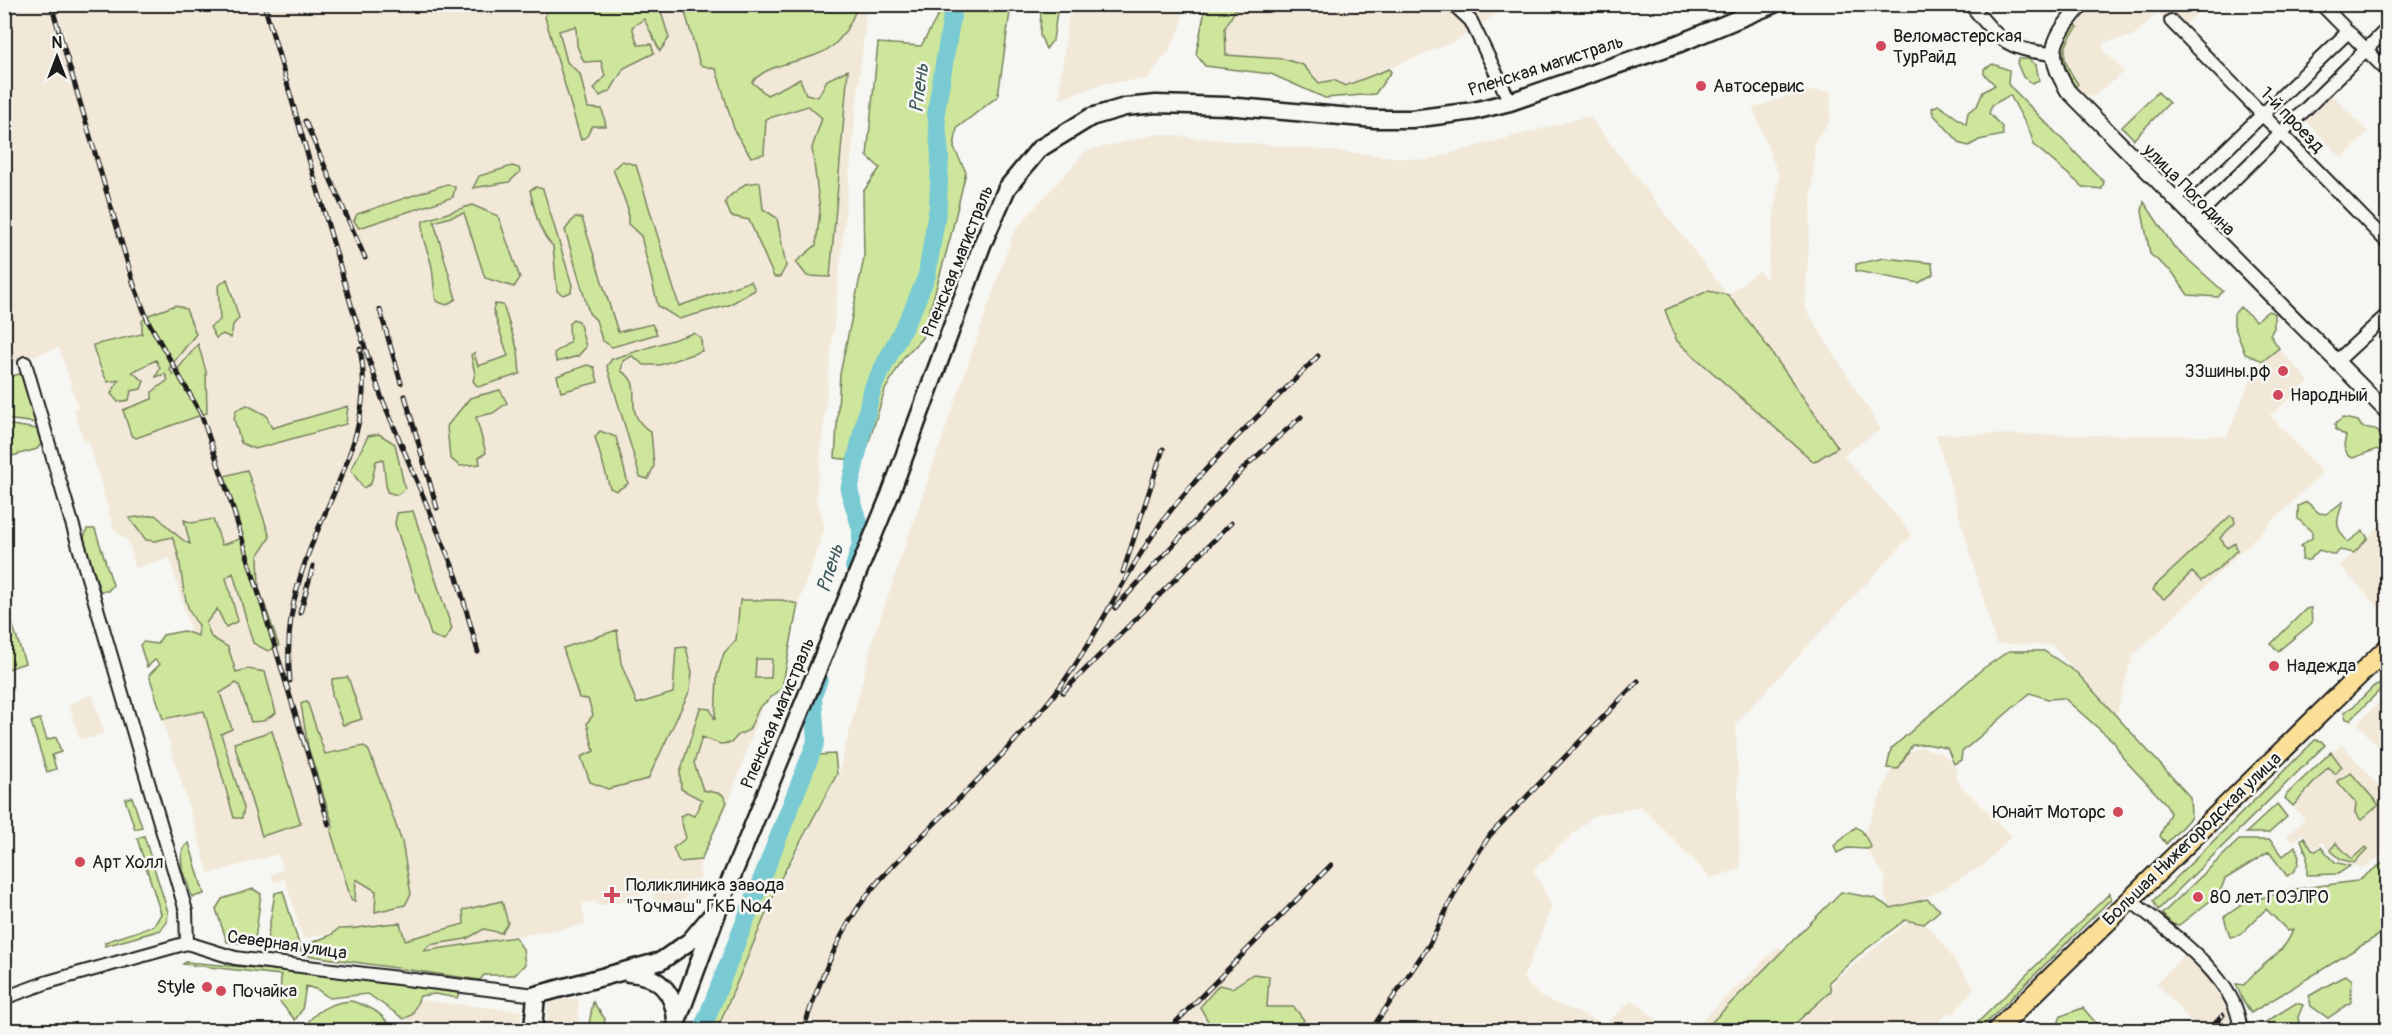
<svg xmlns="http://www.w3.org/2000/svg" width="2392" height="1035" font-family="Pangolin,sans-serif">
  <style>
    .built { fill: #f2e8d8 }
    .green { fill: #cee69c; stroke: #75815c; stroke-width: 1.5; fill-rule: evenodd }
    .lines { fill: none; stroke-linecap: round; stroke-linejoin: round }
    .river { stroke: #79cad2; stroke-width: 18 }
    .minor-casing { stroke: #1c1c1c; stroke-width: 16 }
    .tertiary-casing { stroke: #1c1c1c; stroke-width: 18 }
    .secondary-casing { stroke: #1c1c1c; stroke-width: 21 }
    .primary-casing { stroke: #1c1c1c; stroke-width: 22 }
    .minor { stroke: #f6f6f2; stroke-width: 12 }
    .tertiary { stroke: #f6f6f2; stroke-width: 14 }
    .secondary { stroke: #f6f6f2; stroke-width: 16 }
    .primary { stroke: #fbdf96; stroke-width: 18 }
    .rail-casing { stroke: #1c1c1c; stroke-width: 5 }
    .rail { stroke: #f6f6f2; stroke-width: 3; stroke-dasharray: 9; stroke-linecap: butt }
    .poi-dot { fill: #d1495b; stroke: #f6f6f2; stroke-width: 2 }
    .labels { text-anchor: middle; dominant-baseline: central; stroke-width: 5; stroke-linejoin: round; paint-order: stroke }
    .poi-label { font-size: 18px; fill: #1c1c1c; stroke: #f6f6f2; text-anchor: start }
    .street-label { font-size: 18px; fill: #1c1c1c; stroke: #f6f6f2 }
    .water-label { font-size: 20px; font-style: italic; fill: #3d595c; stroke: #f6f6f2 }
  </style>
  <rect width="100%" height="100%" fill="#f6f6f2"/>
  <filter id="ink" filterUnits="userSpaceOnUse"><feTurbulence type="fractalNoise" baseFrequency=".0167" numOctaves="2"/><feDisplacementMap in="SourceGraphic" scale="12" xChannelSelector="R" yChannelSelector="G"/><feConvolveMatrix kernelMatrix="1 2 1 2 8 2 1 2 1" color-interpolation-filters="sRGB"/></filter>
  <g filter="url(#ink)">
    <path class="built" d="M 5,5 L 867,5 L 816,497 L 825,527 L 727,807 L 699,866 L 701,877 L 677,909 L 656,913 L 652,892 L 628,896 L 628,901 L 597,906 L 596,901 L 582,903 L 585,925 L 424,951 L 322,934 L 303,939 L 285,879 L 274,882 L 271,874 L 283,870 L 278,854 L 209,874 L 149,675 L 191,632 L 170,558 L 135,568 L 129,542 L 114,530 L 89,442 L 84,443 L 74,409 L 78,407 L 59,347 L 5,366 Z
      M 1070,5 L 1070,4 L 1184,5 L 1181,27 L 1168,52 L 1147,79 L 1105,83 L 1060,99 L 1061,75 Z
      M 1238,5 L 1510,5 L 1458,40 L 1345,86 L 1319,83 L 1303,65 L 1284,59 L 1226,55 L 1225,28 Z
      M 2095,5 L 2210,5 L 2204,6 L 2177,34 L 2158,12 L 2133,36 L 2104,42 L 2103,50 L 2124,72 L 2093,97 L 2081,93 L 2063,68 L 2065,37 Z
      M 1803,91 L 1831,91 L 1830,121 L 1815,140 L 1805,308 L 1881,429 L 1843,455 L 1912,534 L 1736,723 L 1740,869 L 1711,878 L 1641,806 L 1593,816 L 1533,870 L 1552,906 L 1523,979 L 1541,997 L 1605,1024 L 1632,1000 L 1670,1030 L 710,1030 L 727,987 L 839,772 L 873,639 L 1014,231 L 1086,151 L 1158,134 L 1426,160 L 1589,116 L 1728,295 L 1759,271 L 1766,279 L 1779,176 L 1753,108 Z
      M 2329,92 L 2368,132 L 2342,158 L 2303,118 Z
      M 2279,348 L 2309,382 L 2270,415 L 2322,473 L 2132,657 L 2116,716 L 2052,645 L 1996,644 L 1936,434 L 2227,436 L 2256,367 Z
      M 2387,518 L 2387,604 L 2381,610 L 2340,566 Z
      M 92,694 L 104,732 L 92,738 L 79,738 L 69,705 Z
      M 2387,694 L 2387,755 L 2357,724 Z
      M 2342,744 L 2387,796 L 2387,852 L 2362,868 L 2338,861 L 2322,842 L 2314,849 L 2306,840 L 2303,833 L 2293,842 L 2287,836 L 2305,819 L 2285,798 L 2287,794 Z
      M 1921,747 L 1944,754 L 1955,767 L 1959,784 L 2012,836 L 1983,865 L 1932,895 L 1892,908 L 1884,897 L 1886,878 L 1861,841 L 1897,757 Z
      M 1918,917 L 1940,940 L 1974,988 L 1954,1013 L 1948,1013 L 1930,1030 L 1692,1030 L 1779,946 L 1824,992 L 1836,979 L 1906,923 Z
      M 2185,953 L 2225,995 L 2236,1023 L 2236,1030 L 2198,1030 L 2157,983 Z
      M 578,998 L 578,1030 L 548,1030 L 548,1001 Z
      M 409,999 L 521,1011 L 521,1030 L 408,1030 Z"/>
    <path class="green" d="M 583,4 L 659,5 L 669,38 L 660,51 L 644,19 L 632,27 L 638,45 L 651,44 L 654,53 L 624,68 L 611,90 L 600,96 L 594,89 L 605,76 L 601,61 L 584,62 L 577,46 L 576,26 L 559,31 L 567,62 L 580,74 L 588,108 L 602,109 L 606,126 L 592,126 L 587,136 L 581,140 L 545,17 L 548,5 L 562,5 L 570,9 Z
      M 683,5 L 858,5 C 852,20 844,38 830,48 C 806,64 772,60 752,82 L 767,95 L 800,79 L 806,94 L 818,97 L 827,80 L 848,70 L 830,277 L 807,276 L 796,262 L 816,245 L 820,210 L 812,148 L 822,118 L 808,106 L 766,119 L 764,154 L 751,157 L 735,132 L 716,69 L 700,65 Z
      M 944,5 L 1011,5 L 998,96 L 957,128 L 954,148 L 966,172 L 950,239 L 922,338 L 904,357 L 885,390 L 863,461 L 835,458 L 840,374 L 864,258 L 863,192 L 880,168 L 867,156 L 878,43 L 921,46 Z
      M 1041,5 L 1058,5 L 1053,40 L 1046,49 L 1040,35 Z
      M 1206,5 L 1238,5 L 1225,28 L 1226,55 L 1284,59 L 1303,65 L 1319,83 L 1334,80 L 1345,86 L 1389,69 L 1391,72 L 1375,94 L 1325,98 L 1271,74 L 1205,66 L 1196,54 Z
      M 2074,23 L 2078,27 C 2058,49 2062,61 2078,84 L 2075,87 C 2050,69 2062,44 2074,23 Z
      M 2019,59 L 2028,59 L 2036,65 L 2039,80 L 2032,83 L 2023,77 L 2017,63 Z
      M 1993,64 L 2009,70 L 2008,84 L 2104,182 L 2102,189 L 2083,187 L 2034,145 L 2030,132 L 2010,95 L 1992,105 L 1989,113 L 2002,127 L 2003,135 L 1979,140 L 1969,146 L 1961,144 L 1933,114 L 1932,108 L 1938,105 L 1966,124 L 1968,112 L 1977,106 L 1983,92 L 1995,85 L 1984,74 L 1984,69 Z
      M 2158,92 L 2169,103 L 2134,139 L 2122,127 Z
      M 622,161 L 636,165 L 679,306 L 751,281 L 755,290 L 729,305 L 679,319 L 658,306 L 641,236 L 628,224 L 628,209 L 613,169 Z
      M 512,166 L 519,168 L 520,172 L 509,182 L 473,188 L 479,176 Z
      M 760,182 L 763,209 L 777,218 L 786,266 L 780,277 L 774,277 L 749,220 L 731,216 L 725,202 C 730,193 738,192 745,184 Z
      M 447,184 L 455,187 L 453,197 L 359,228 L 354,221 L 357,214 Z
      M 536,187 L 543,189 L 572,285 L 571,292 L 563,295 L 557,291 L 553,246 C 539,234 534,208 530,190 Z
      M 2144,202 L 2174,247 L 2223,291 L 2218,297 L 2188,295 L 2173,273 L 2150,254 L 2142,211 Z
      M 472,205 L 498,216 L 520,278 L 514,287 L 485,278 L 464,213 L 434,222 L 456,299 L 446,305 L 436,301 C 433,288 434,274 431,263 C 426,244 421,241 423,221 Z
      M 575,217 L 582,218 L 618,332 L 652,324 L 657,334 L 612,347 L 602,340 L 596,320 L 589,313 L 565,230 Z
      M 1884,258 L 1932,263 L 1933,274 L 1919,283 L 1856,271 L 1856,264 Z
      M 227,279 L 239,318 L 233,325 L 231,338 L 223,334 L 216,338 L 210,327 L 220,320 L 218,286 Z
      M 1708,291 L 1728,295 L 1760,336 L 1838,447 L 1814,462 L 1677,341 L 1665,310 Z
      M 495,304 L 503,305 L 518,351 L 520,374 L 478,387 L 473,381 L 475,374 L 471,355 L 474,353 L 478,366 L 508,356 L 493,310 Z
      M 176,305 L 186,309 L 196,334 L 169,368 L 173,375 L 198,344 L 206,371 L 207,413 L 136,438 L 131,435 L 123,410 L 152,399 L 152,392 L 168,380 L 165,374 L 156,377 L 160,368 L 156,360 L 132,372 L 144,381 L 141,389 L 131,391 L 129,400 L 118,402 L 111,394 L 119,380 L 108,382 C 104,376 94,354 93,345 L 142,334 L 142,321 L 149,315 Z
      M 2240,307 L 2256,321 L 2268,311 L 2274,313 L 2274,328 L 2270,335 L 2279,348 L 2263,361 L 2245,354 L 2234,325 L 2234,314 Z
      M 573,319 L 579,321 L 586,347 L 578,356 L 557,362 L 554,353 L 570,342 L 569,324 Z
      M 694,333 L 701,338 L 702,351 L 660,365 L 644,365 L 632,356 L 623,361 L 621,371 C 649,386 617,410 651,432 L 654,466 L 648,479 L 640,477 L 607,366 L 612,359 Z
      M 587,365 L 594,367 L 598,382 L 561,392 L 557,376 Z
      M 23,373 L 38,423 L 5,419 L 5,404 L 10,402 L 4,378 Z
      M 500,390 L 507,403 L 493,413 L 476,417 L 486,453 L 479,457 L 480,464 L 460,466 L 450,458 L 447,426 L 470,398 Z
      M 247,405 L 266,415 L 272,428 L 348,406 L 346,424 L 255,449 L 241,443 L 234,419 L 236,410 Z
      M 2343,418 L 2358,421 L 2362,427 L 2375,429 L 2387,441 L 2387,459 L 2377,449 L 2353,458 L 2348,456 L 2344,446 L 2346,436 L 2336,430 L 2335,424 Z
      M 5,424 L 37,429 L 41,444 L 37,449 L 5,458 Z
      M 600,431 L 616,437 L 628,484 L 616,491 L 610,488 L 595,437 Z
      M 379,434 L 395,444 L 405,489 L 397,495 L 387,492 L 383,459 L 376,461 L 371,484 L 363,488 L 351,470 L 368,436 Z
      M 247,470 L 270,537 L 258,556 L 259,588 L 279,646 L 268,651 L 253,643 L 233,573 L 226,578 L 238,621 L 226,627 L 217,609 L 206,623 L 211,637 L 228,647 L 236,672 L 248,669 L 265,672 L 276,713 L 263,721 L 251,722 L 239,685 L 236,683 L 220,693 L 232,729 L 221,734 L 244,808 L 242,818 L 234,818 L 204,711 L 163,719 L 149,675 L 160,664 L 155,660 L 147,667 L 140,645 L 143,642 L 157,644 L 163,635 L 184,631 L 198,636 L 199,625 C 177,602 186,564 172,537 L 155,541 L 146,540 L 129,518 L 155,515 C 167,524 176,538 190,544 L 184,520 L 192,523 L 213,519 L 222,545 L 243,538 L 225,476 Z
      M 2307,502 L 2319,513 L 2326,514 L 2343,502 C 2336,521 2334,527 2348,542 L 2363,531 L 2368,538 L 2354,553 L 2340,550 L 2335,555 L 2319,550 L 2309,560 L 2302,560 L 2303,548 L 2300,546 L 2312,538 L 2312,532 L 2298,519 L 2298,506 Z
      M 413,511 L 452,629 L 444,641 L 431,635 L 395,524 L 397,513 Z
      M 2230,516 L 2234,517 L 2235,523 L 2220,538 L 2227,548 L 2235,543 L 2237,550 L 2217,570 L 2201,581 L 2192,572 L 2164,599 L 2153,590 L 2155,586 Z
      M 87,529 L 95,529 L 113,585 L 108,591 L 100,591 L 84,538 Z
      M 4,598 L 25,663 L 5,670 L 4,670 Z
      M 740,600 L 782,600 L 798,604 L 782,688 L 759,708 L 749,730 L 738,735 L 731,743 L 720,744 L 702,737 L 694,763 L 703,790 L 722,794 L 727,802 L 701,860 L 679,862 L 673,848 L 686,838 L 680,816 L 687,813 L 694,816 L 702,800 L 681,789 L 680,773 L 700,708 L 710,709 L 715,720 L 717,676 L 724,653 L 736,640 ZM 756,659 L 772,659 L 771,678 L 755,678 Z
      M 2311,608 L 2312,623 L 2278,651 L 2271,644 L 2306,609 Z
      M 617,630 L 621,663 L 637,704 L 673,693 L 676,648 L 686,647 L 692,672 L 690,690 L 648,779 L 608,789 L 590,782 L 581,757 L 594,751 L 587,723 L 593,715 L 588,699 L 579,698 L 563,648 Z
      M 2009,651 L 2044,651 L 2077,673 L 2190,797 L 2191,817 L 2166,844 L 2160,836 L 2170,813 L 2165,803 L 2123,758 L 2114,742 L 2064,698 L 2048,699 L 2030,693 L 1962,752 L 1961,760 L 1954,764 L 1947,748 L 1926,744 L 1912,745 L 1898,769 L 1887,768 L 1891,749 L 1981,670 Z
      M 2386,674 L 2387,683 L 2350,720 L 2346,719 L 2344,712 L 2354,706 L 2374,686 L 2383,682 Z
      M 348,677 L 362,719 L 343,725 L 332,696 L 332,679 Z
      M 307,701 L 325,754 L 364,746 L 369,751 L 402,842 L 411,894 L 405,905 L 375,912 L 376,891 L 356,879 L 355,901 L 351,899 L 331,832 L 333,825 L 308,747 L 301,704 Z
      M 40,719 L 47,740 L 56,737 L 61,752 L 52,755 L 56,769 L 47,772 L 31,722 Z
      M 272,731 L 301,824 L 262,836 L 234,743 Z
      M 2315,740 L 2321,741 L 2325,745 L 2158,910 L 2153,901 Z
      M 2331,752 L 2342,767 L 2335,774 L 2328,767 L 2293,806 L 2285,798 L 2287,794 Z
      M 835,754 L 837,774 L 780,880 L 717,1030 L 705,1030 L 817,755 Z
      M 2351,773 L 2379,805 L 2361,820 L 2355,813 L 2356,803 L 2337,781 Z
      M 132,797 L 142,827 L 135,829 L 125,799 Z
      M 2277,804 L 2287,817 L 2269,833 L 2246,833 Z
      M 1856,827 L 1862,831 L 1871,847 L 1868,849 L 1847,848 L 1837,853 L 1834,846 Z
      M 144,836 L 168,912 L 167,922 L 161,930 L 105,946 L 105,942 L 154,926 L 161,914 L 137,838 Z
      M 2304,837 L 2312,850 L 2316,851 L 2321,847 L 2335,862 L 2350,866 L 2338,874 L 2307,875 L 2307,855 L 2301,840 Z
      M 2239,840 L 2270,840 L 2283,856 L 2295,846 C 2302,857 2299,870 2287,876 L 2269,852 L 2225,879 L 2219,894 L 2179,925 L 2172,924 L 2162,914 Z
      M 189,843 L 204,894 L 192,897 C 188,882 172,853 189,843 Z
      M 2336,843 L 2352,859 L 2365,847 L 2367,849 L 2354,863 L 2341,859 L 2330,850 Z
      M 2387,860 L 2387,885 L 2385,887 L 2387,891 L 2387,930 L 2251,1013 L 2242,999 L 2236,984 L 2244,985 C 2260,963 2286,954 2293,929 L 2288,931 L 2266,909 L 2240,935 L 2230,937 L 2224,917 L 2246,902 L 2296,889 L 2357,881 Z
      M 253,889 L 261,894 L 255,940 L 252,944 L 227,942 L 216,909 L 222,899 Z
      M 283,891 L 301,951 L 269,948 L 267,940 L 275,893 Z
      M 1841,892 L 1874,898 L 1891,908 L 1927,899 L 1940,910 L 1924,924 L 1905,920 L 1856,957 L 1829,982 L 1831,991 L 1788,1030 L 1704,1030 Z
      M 2110,893 L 2111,899 L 1979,1030 L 1970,1030 Z
      M 502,901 L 508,923 L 501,933 L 484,929 L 466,939 L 429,945 L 424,951 L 515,937 L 523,949 L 525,964 L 515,975 L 484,975 L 480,980 L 305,955 L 303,946 L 331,935 L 338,929 C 361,930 378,923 400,923 L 405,940 L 464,924 L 463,910 Z
      M 186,962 L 287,971 L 459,993 L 457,998 L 435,994 L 420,996 L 412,1015 L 404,1019 L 368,994 L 329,998 L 318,990 L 306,986 L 302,1010 L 295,1020 L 280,1002 L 281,975 L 183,964 Z
      M 1253,974 L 1269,976 L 1267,1007 L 1294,1007 L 1304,1020 L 1297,1030 L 1213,1030 L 1200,1007 L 1219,985 L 1232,988 Z
      M 2346,975 L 2352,980 L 2351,1002 L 2328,1018 L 2311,1006 L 2309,996 Z
      M 351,1001 C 369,1006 384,1013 392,1030 L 302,1030 C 315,1011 328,1003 351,1001 Z
      M 593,1002 L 605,1019 L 603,1030 L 588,1030 Z
      M 2296,1003 L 2303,1005 L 2298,1017 L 2300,1030 L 2274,1030 L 2266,1022 Z
      M 2083,1008 L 2102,1030 L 2058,1030 L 2057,1027 L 2061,1016 Z"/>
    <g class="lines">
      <path class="river" d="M 854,567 L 861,544 L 861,529 L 849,490 L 870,398 L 874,385 L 913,309 L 927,275 L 938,206 L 940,156 L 936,112 L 954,4
        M 702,1030 L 816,742 L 813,696 L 819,679"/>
      <g class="minor-casing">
        <path id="minor" d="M 1453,4 L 1471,21 L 1510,102
          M 1970,4 C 1999,39 2006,50 2053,54
          M 2321,4 L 2388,72
          M 2171,21 L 2388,243
          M 2174,200 L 2348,32
          M 2193,220 L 2388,28
          M 2336,362 L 2388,314
          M 25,363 L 186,911 L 187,943
          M 2130,900 C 2165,928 2240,980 2240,1030
          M 4,998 L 48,982 L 187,943 L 235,958 L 536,995"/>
      </g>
      <g class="tertiary-casing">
        <path id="tertiary" d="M 2082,4 C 2054,38 2043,50 2068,91 L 2388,413"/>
      </g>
      <g class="secondary-casing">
        <path id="secondary" d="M 629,973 C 658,975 674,991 676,1020
          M 533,1030 L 536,995 L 661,961 L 690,941 L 711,916
          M 674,1030 L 720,905 L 890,495 L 982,245 L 1007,188 L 1039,149 L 1091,117 L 1125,107 L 1156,104 L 1226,106 L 1375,119 L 1412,119 L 1474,111 L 1510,102 L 1680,43 L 1774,4"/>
      </g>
      <g class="primary-casing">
        <path id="primary" d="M 1997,1030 L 2388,647"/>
      </g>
      <use href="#minor" class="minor"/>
      <use href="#tertiary" class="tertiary"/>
      <use href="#secondary" class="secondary"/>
      <use href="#primary" class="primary"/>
      <g class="rail-casing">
        <path id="rail" d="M 51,4 L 134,285 L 148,321 L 201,414 L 230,499 L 306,749
          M 264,4 L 352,308 L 381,396 L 457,577 L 478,652
          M 305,121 L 365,258
          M 380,310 L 401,383
          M 405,396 L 437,508
          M 1123,572 L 1163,449
          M 1115,608 L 1247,465 L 1301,417
          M 300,613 L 313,566
          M 290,681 C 287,650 289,616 298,585 C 319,506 378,436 360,349
          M 1063,692 L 1231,523
          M 304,742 L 329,825
          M 803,1030 C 816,991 832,949 854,914 C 873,883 900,859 925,833 C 968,790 1011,748 1049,701 C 1096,644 1123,572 1168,514 C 1212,457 1268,408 1318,356
          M 1168,1030 L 1331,865
          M 1371,1030 L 1429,945 L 1465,873 L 1490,835 L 1638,681
          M 2209,1030 L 2223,1015"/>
      </g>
      <use href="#rail" class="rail"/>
    </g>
  </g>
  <g class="poi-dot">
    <circle cx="1881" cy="46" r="6"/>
    <circle cx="1701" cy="86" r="6"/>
    <circle cx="2283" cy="371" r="6"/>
    <circle cx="2278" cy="395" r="6"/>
    <circle cx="2274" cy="666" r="6"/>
    <circle cx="2118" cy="812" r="6"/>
    <circle cx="80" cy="862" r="6"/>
    <path d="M609 886h6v6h6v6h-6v6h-6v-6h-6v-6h6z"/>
    <circle cx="2198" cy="897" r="6"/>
    <circle cx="207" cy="987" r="6"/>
    <circle cx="221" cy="991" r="6"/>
  </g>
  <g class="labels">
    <g class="poi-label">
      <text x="1893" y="36">Веломастерская<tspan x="1893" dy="21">ТурРайд</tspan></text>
      <text x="1713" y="86">Автосервис</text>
      <text x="2271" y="371" text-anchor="end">33шины.рф</text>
      <text x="2290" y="395">Народный</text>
      <text x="2286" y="666">Надежда</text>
      <text x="2106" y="812" text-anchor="end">Юнайт Моторс</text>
      <text x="92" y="862">Арт Холл</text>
      <text x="626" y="885">Поликлиника завода<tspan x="626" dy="21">"Точмаш" ГКБ №4</tspan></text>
      <text x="2210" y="897">80 лет ГОЭЛРО</text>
      <text x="195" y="987" text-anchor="end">Style</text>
      <text x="233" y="991">Почайка</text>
    </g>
    <g class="street-label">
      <text transform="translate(1546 66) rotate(-18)">Рпенская магистраль</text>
      <text transform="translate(2292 120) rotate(46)">1-й проезд</text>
      <text transform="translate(2189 190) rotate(45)">улица Погодина</text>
      <text transform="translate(958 261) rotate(-68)">Рпенская магистраль</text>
      <text transform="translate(778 713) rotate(-67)">Рпенская магистраль</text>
      <text transform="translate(2192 839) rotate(-44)">Большая Нижегородская улица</text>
      <text transform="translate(287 945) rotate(8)">Северная улица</text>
    </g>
    <g class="water-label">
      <text transform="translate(919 88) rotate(-83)">Рпень</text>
      <text transform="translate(830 568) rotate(-73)">Рпень</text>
    </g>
  </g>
  <rect width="2392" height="1035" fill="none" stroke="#f6f6f2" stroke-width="24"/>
  <rect x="12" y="12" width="2368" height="1011" fill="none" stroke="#1c1c1c" stroke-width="2" filter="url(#ink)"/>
  <g transform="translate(57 57)" stroke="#f6f6f2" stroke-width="4.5" paint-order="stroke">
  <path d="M0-4.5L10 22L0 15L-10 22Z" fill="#1c1c1c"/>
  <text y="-9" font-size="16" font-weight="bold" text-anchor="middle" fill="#1c1c1c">N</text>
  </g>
</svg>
